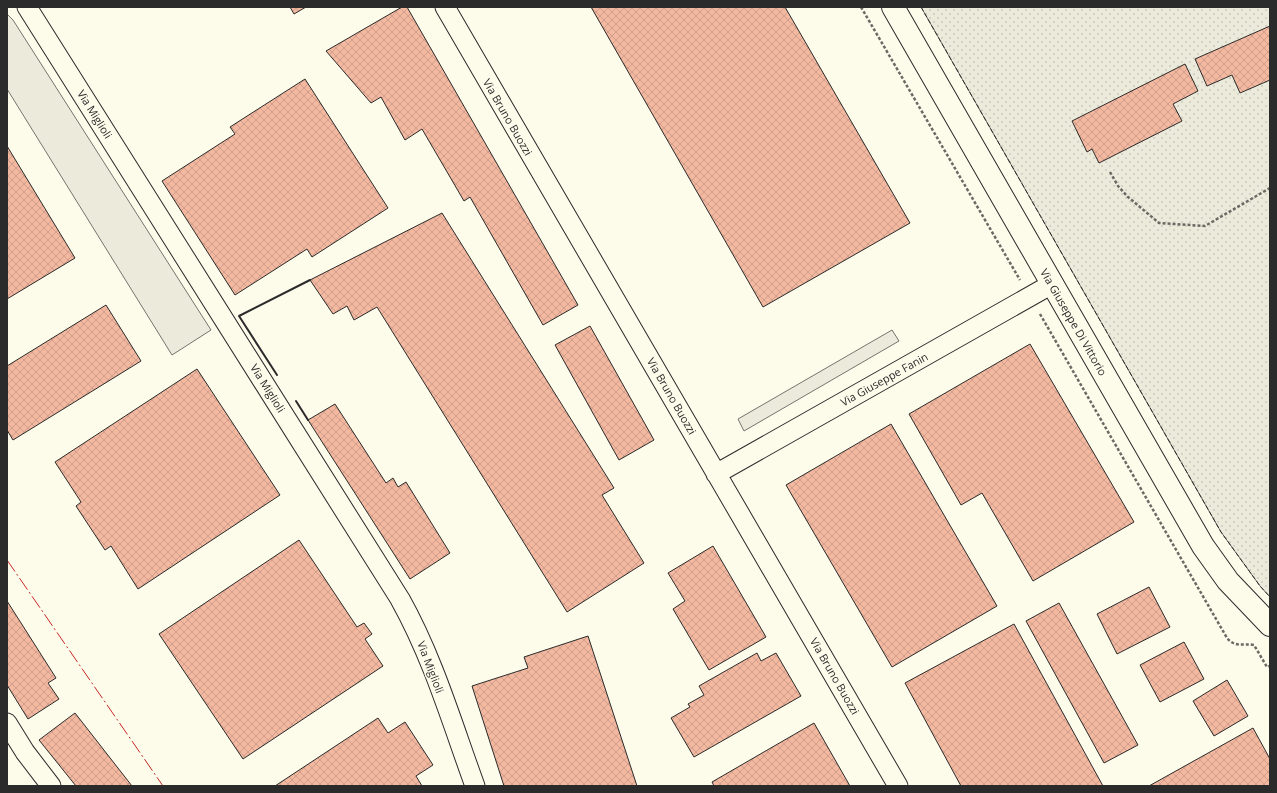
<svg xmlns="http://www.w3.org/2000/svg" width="1277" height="793" font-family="'Open Sans',sans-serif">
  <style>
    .grass { fill: url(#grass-dots); stroke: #74746e }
    .parking { fill: #eceadb; stroke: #74746e }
    .building { fill: url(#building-cross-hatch); stroke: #2b2b2b }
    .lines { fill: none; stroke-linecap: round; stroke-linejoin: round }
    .street-casing { stroke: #2b2b2b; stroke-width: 21 }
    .secondary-casing { stroke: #2b2b2b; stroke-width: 24 }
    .path { stroke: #6a6964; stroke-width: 2.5; stroke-dasharray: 3 2; stroke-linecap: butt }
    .street { stroke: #fdfbea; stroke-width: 19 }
    .secondary { stroke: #fdfbea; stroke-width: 22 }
    .fence { stroke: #2b2b2b; stroke-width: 1; stroke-dasharray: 5 2; stroke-linecap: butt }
    .wall { stroke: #2b2b2b; stroke-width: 2 }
    .power { stroke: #c62828; stroke-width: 1; stroke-dasharray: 14 3 2 3; stroke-linecap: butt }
    .labels { text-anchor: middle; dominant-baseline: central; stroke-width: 3; stroke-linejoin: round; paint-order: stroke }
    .street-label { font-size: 11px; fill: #2b2b2b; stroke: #fdfbea }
  </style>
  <defs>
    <pattern id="grass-dots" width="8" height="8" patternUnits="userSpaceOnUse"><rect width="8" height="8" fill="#ecebdb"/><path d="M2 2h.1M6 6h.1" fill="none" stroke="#cbcabc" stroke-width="1.8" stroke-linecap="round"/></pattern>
    <pattern id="building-cross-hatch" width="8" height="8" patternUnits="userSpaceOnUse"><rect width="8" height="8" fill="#f2b8a0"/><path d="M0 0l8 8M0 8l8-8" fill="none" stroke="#d09e8a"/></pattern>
  </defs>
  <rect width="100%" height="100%" fill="#fdfbea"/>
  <path class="grass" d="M 921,7 L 1270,7 L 1270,597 L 1260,586 L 1221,532 Z"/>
  <path class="parking" d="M 7,14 L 13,20 L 211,330 L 172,355 L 7,89 Z
    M 892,330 L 899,341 L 744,431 L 738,419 Z"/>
  <path class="building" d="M 290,7 L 306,7 L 294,14 Z
    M 402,7 L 407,7 L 578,305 L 543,325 L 470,197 L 464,201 L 422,129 L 405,140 L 381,97 L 371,103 L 326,51 Z
    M 591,7 L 785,7 L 910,223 L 763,307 Z
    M 1270,26 L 1270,80 L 1240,93 L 1232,75 L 1207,86 L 1195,59 Z
    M 1185,64 L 1198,91 L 1173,104 L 1182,121 L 1099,163 L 1092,149 L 1087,152 L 1072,121 Z
    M 305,79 L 388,208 L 312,257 L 307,249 L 235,295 L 162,181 L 235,134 L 230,127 Z
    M 7,146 L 75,258 L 7,299 Z
    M 442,213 L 614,488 L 602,495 L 644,563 L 567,612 L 377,307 L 354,320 L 347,306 L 333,314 L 310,280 Z
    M 106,305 L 141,361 L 13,440 L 7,430 L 7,366 Z
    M 590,326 L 654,440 L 619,460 L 555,345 Z
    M 1030,344 L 1134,522 L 1033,581 L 982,493 L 961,505 L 909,414 Z
    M 197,369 L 280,495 L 138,589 L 111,546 L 105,550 L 76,506 L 81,502 L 55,462 Z
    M 335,404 L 386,483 L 393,478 L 398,487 L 406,482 L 450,553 L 410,579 L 308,420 Z
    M 891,424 L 997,606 L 892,667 L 786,485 Z
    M 299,540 L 357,627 L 364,623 L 372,634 L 365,639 L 383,666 L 243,759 L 159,634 Z
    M 713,546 L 766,637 L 709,670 L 673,609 L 685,601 L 668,573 Z
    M 1149,587 L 1170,627 L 1117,654 L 1097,614 Z
    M 7,601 L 56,678 L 48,683 L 59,699 L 28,719 L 7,685 Z
    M 1059,603 L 1138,745 L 1104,763 L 1026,621 Z
    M 1014,624 L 1103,786 L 961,786 L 905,683 Z
    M 588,636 L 637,786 L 504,786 L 472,686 L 528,668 L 524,657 Z
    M 1184,642 L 1204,679 L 1160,702 L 1140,665 Z
    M 757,653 L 761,661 L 776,653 L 801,696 L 694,757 L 671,718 L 690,707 L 688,704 L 704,695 L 699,686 Z
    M 1227,680 L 1248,716 L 1214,736 L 1193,701 Z
    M 75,713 L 132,786 L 76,786 L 39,740 Z
    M 378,718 L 388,733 L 405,722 L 433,765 L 416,776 L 422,786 L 275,786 Z
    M 814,723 L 850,786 L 714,786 L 712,782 Z
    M 1253,728 L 1270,759 L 1270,786 L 1149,786 Z"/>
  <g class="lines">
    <g class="street-casing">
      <path id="street" d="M 27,7 L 400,599 C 433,658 452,723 475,786
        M 445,7 L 898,786
        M 716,474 L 1052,284
        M 7,723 L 25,752 L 51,786"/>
    </g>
    <g class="secondary-casing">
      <path id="secondary" d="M 893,7 L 1203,546 L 1228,581 L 1270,625"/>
    </g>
    <path class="path" d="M 861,7 L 1020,280
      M 1110,172 L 1118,186 L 1128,197 L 1159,223 L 1205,226 L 1270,188
      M 1040,314 L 1227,638 C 1235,648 1243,643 1254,645 L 1267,667 L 1270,666"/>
    <use href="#street" class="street"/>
    <use href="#secondary" class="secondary"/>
    <path class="fence" d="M 921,7 L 1221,532 L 1260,586 L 1270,597"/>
    <path class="wall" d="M 277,375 L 239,316 L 310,280
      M 296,401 L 308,420"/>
    <path class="power" d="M 7,560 L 163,786"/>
  </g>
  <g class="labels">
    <g class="street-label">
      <text transform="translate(95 114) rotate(58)">Via Miglioli</text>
      <text transform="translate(508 117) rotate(60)">Via Bruno Buozzi</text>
      <text transform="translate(1074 322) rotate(60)">Via Giuseppe Di Vittorio</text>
      <text transform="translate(884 379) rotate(-29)">Via Giuseppe Fanin</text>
      <text transform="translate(268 388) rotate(58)">Via Miglioli</text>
      <text transform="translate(672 396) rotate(60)">Via Bruno Buozzi</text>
      <text transform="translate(431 667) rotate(69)">Via Miglioli</text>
      <text transform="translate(835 676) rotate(60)">Via Bruno Buozzi</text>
    </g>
  </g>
  <rect width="1277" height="793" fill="none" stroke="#2b2b2b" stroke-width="16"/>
</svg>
